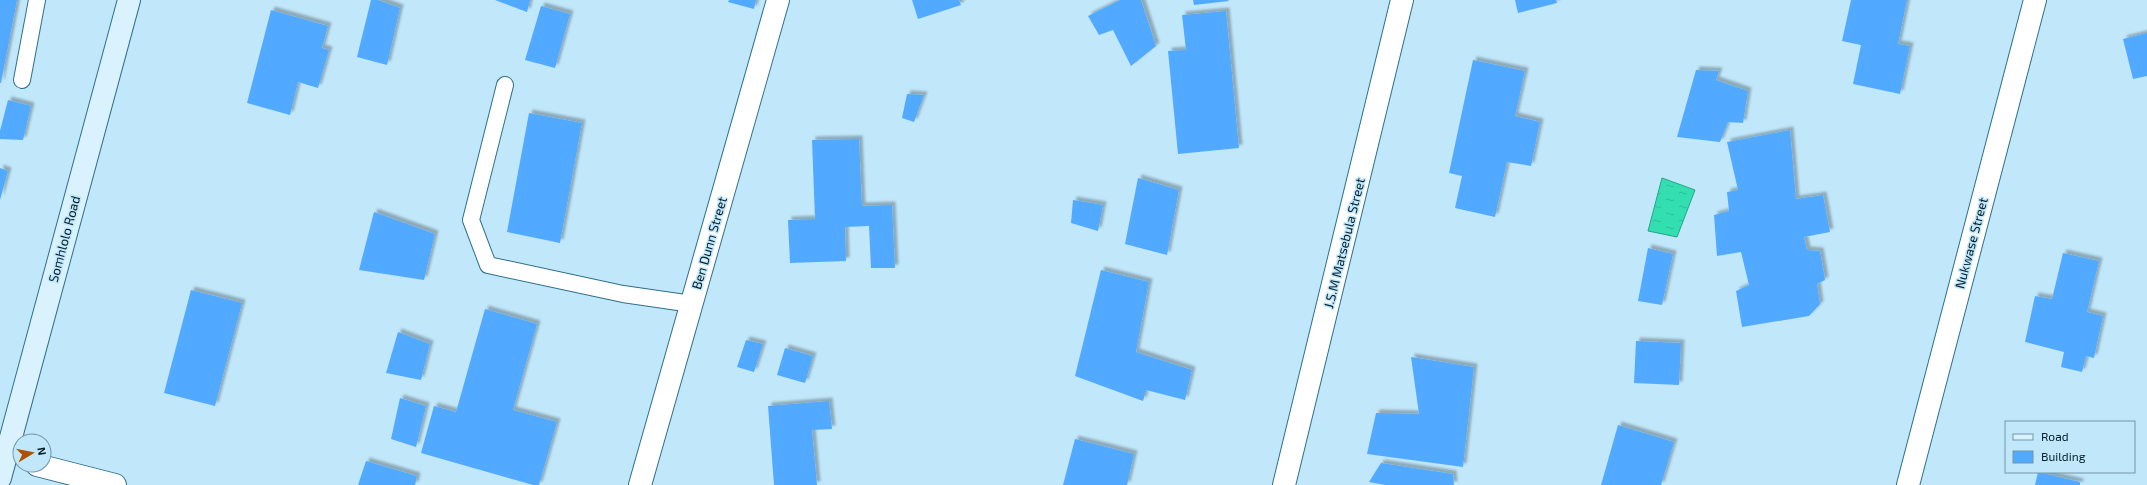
<svg xmlns="http://www.w3.org/2000/svg" width="2147" height="485" font-family="'Exo 2',sans-serif">
  <style>
    .water { fill: url(#water-ripples); stroke: #25a588 }
    .building { fill: #51aaff; filter: url(#shadow) }
    .lines { fill: none; stroke-linecap: round; stroke-linejoin: round }
    .lane-casing { stroke: #2e6f8c; stroke-width: 18 }
    .street-casing { stroke: #2e6f8c; stroke-width: 24 }
    .secondary-casing { stroke: #2e6f8c; stroke-width: 24 }
    .lane { stroke: #fff; stroke-width: 16 }
    .street { stroke: #fff; stroke-width: 22 }
    .secondary { stroke: #d9f2fd; stroke-width: 22 }
    .labels { text-anchor: middle; dominant-baseline: central; stroke-width: 3; stroke-linejoin: round; paint-order: stroke }
    .street-label { font-size: 13px; fill: #031f2a; stroke: #c1e7fa }
  </style>
  <defs>
    <pattern id="water-ripples" width="26" height="14" patternUnits="userSpaceOnUse"><rect width="26" height="14" fill="#33dfb1"/><path d="M2 4q2-2 4 0t4 0M15 11q2-2 4 0t4 0" fill="none" stroke="#2cbf98"/></pattern>
    <filter id="shadow"><feDropShadow dx="3.5" dy="-3.5" stdDeviation="1" flood-color="#0004"/></filter>
  </defs>
  <rect width="100%" height="100%" fill="#c1e7fa"/>
  <path class="water" d="M 1662,178 L 1695,190 L 1677,237 L 1648,231 Z"/>
  <path class="building" d="M 0,0 L 17,0 L 1,83 L 0,83 Z
    M 371,0 L 378,0 L 400,8 L 387,65 L 357,57 Z
    M 495,0 L 530,0 L 527,12 Z
    M 729,0 L 756,0 L 754,9 L 728,2 Z
    M 912,0 L 959,0 L 961,5 L 918,19 Z
    M 1120,0 L 1141,0 L 1156,46 L 1131,66 L 1113,30 L 1099,35 L 1088,16 Z
    M 1193,0 L 1228,0 L 1229,1 L 1194,5 Z
    M 1515,0 L 1556,0 L 1557,3 L 1518,13 Z
    M 1851,0 L 1907,0 L 1898,44 L 1910,46 L 1900,94 L 1853,84 L 1861,45 L 1842,41 Z
    M 541,6 L 570,14 L 555,68 L 525,60 Z
    M 271,10 L 328,26 L 322,48 L 329,50 L 318,88 L 298,82 L 290,115 L 247,103 Z
    M 1226,11 L 1239,148 L 1178,154 L 1168,51 L 1186,50 L 1182,15 Z
    M 2147,33 L 2147,76 L 2133,79 L 2123,39 Z
    M 1473,60 L 1525,71 L 1515,116 L 1540,122 L 1531,166 L 1507,162 L 1495,217 L 1455,208 L 1462,176 L 1449,173 Z
    M 1696,70 L 1719,71 L 1716,80 L 1748,91 L 1743,123 L 1728,122 L 1720,142 L 1677,137 Z
    M 907,94 L 924,95 L 914,122 L 902,118 Z
    M 8,100 L 31,106 L 23,140 L 0,139 L 0,131 Z
    M 529,113 L 582,123 L 560,243 L 507,232 Z
    M 1790,130 L 1796,199 L 1823,195 L 1830,232 L 1804,237 L 1807,250 L 1820,251 L 1825,280 L 1817,284 L 1820,304 L 1809,316 L 1742,327 L 1736,291 L 1749,285 L 1741,252 L 1717,256 L 1714,215 L 1729,211 L 1727,192 L 1738,190 L 1727,142 Z
    M 859,139 L 862,206 L 892,205 L 895,268 L 871,268 L 869,226 L 845,227 L 846,261 L 790,263 L 788,220 L 815,219 L 812,140 Z
    M 0,168 L 8,171 L 0,200 Z
    M 1138,178 L 1179,190 L 1167,255 L 1125,244 Z
    M 1073,200 L 1103,205 L 1098,231 L 1071,223 Z
    M 374,212 L 435,234 L 424,280 L 359,270 Z
    M 1648,248 L 1673,254 L 1662,305 L 1638,301 Z
    M 2063,253 L 2099,261 L 2087,312 L 2103,316 L 2094,358 L 2086,356 L 2082,372 L 2061,367 L 2064,352 L 2025,342 L 2035,296 L 2052,299 Z
    M 1101,270 L 1149,282 L 1136,352 L 1192,370 L 1185,400 L 1146,390 L 1143,401 L 1075,376 Z
    M 191,290 L 242,303 L 215,406 L 164,393 Z
    M 485,309 L 537,324 L 513,410 L 557,422 L 539,485 L 533,485 L 421,453 L 434,406 L 456,412 Z
    M 398,332 L 430,344 L 421,380 L 386,373 Z
    M 746,340 L 763,344 L 754,372 L 737,367 Z
    M 1636,341 L 1681,343 L 1679,385 L 1634,383 Z
    M 785,348 L 813,356 L 805,383 L 777,375 Z
    M 1411,357 L 1474,367 L 1463,467 L 1367,454 L 1376,413 L 1419,414 Z
    M 400,398 L 426,406 L 416,447 L 391,439 Z
    M 829,401 L 832,429 L 812,430 L 817,485 L 774,485 L 768,406 Z
    M 1618,425 L 1674,442 L 1661,485 L 1601,485 Z
    M 1075,439 L 1134,454 L 1127,485 L 1063,485 Z
    M 366,461 L 417,476 L 415,485 L 358,485 Z
    M 1381,463 L 1453,474 L 1454,485 L 1385,485 L 1369,482 Z
    M 2038,472 L 2080,482 L 2080,485 L 2035,485 Z"/>
  <g class="lines">
    <g class="lane-casing">
      <path id="lane" d="M 22,80 L 37,0
        M 505,85 L 471,220 L 488,265 L 623,294 L 692,304"/>
    </g>
    <g class="street-casing">
      <path id="street" d="M 37,465 L 115,485
        M 640,485 L 778,0
        M 1284,485 L 1402,0
        M 1908,485 L 2035,0"/>
    </g>
    <g class="secondary-casing">
      <path id="secondary" d="M 0,478 L 129,0"/>
    </g>
    <use href="#lane" class="lane"/>
    <use href="#street" class="street"/>
    <use href="#secondary" class="secondary"/>
  </g>
  <g class="labels">
    <g class="street-label">
      <text transform="translate(64 239) rotate(-75)">Somhlolo Road</text>
      <text transform="translate(709 243) rotate(-74)">Ben Dunn Street</text>
      <text transform="translate(1344 243) rotate(-76)">J.S.M Matsebula Street</text>
      <text transform="translate(1971 243) rotate(-75)">Nukwase Street</text>
    </g>
  </g>
  <rect x="2005" y="421" width="130" height="52" fill="#c1e7fa" stroke="#7597a7"/>
  <rect x="2013" y="434" width="20" height="6" fill="#d9f2fd" stroke="#7597a7"/>
  <text x="2041" y="441" font-size="12" fill="#031f2a">Road</text>
  <rect x="2013" y="451" width="20" height="12" fill="#51aaff" stroke="#7597a7"/>
  <text x="2041" y="461" font-size="12" fill="#031f2a">Building</text>
  <g transform="translate(32 453) rotate(80)"><circle r="19" fill="#c1e7fa" stroke="#7597a7"/>
  <path d="M0-3L7 15L0 10L-7 15Z" fill="#af5001"/>
  <text y="-6" font-size="11" font-weight="bold" text-anchor="middle" fill="#031f2a">N</text>
  </g>
</svg>
